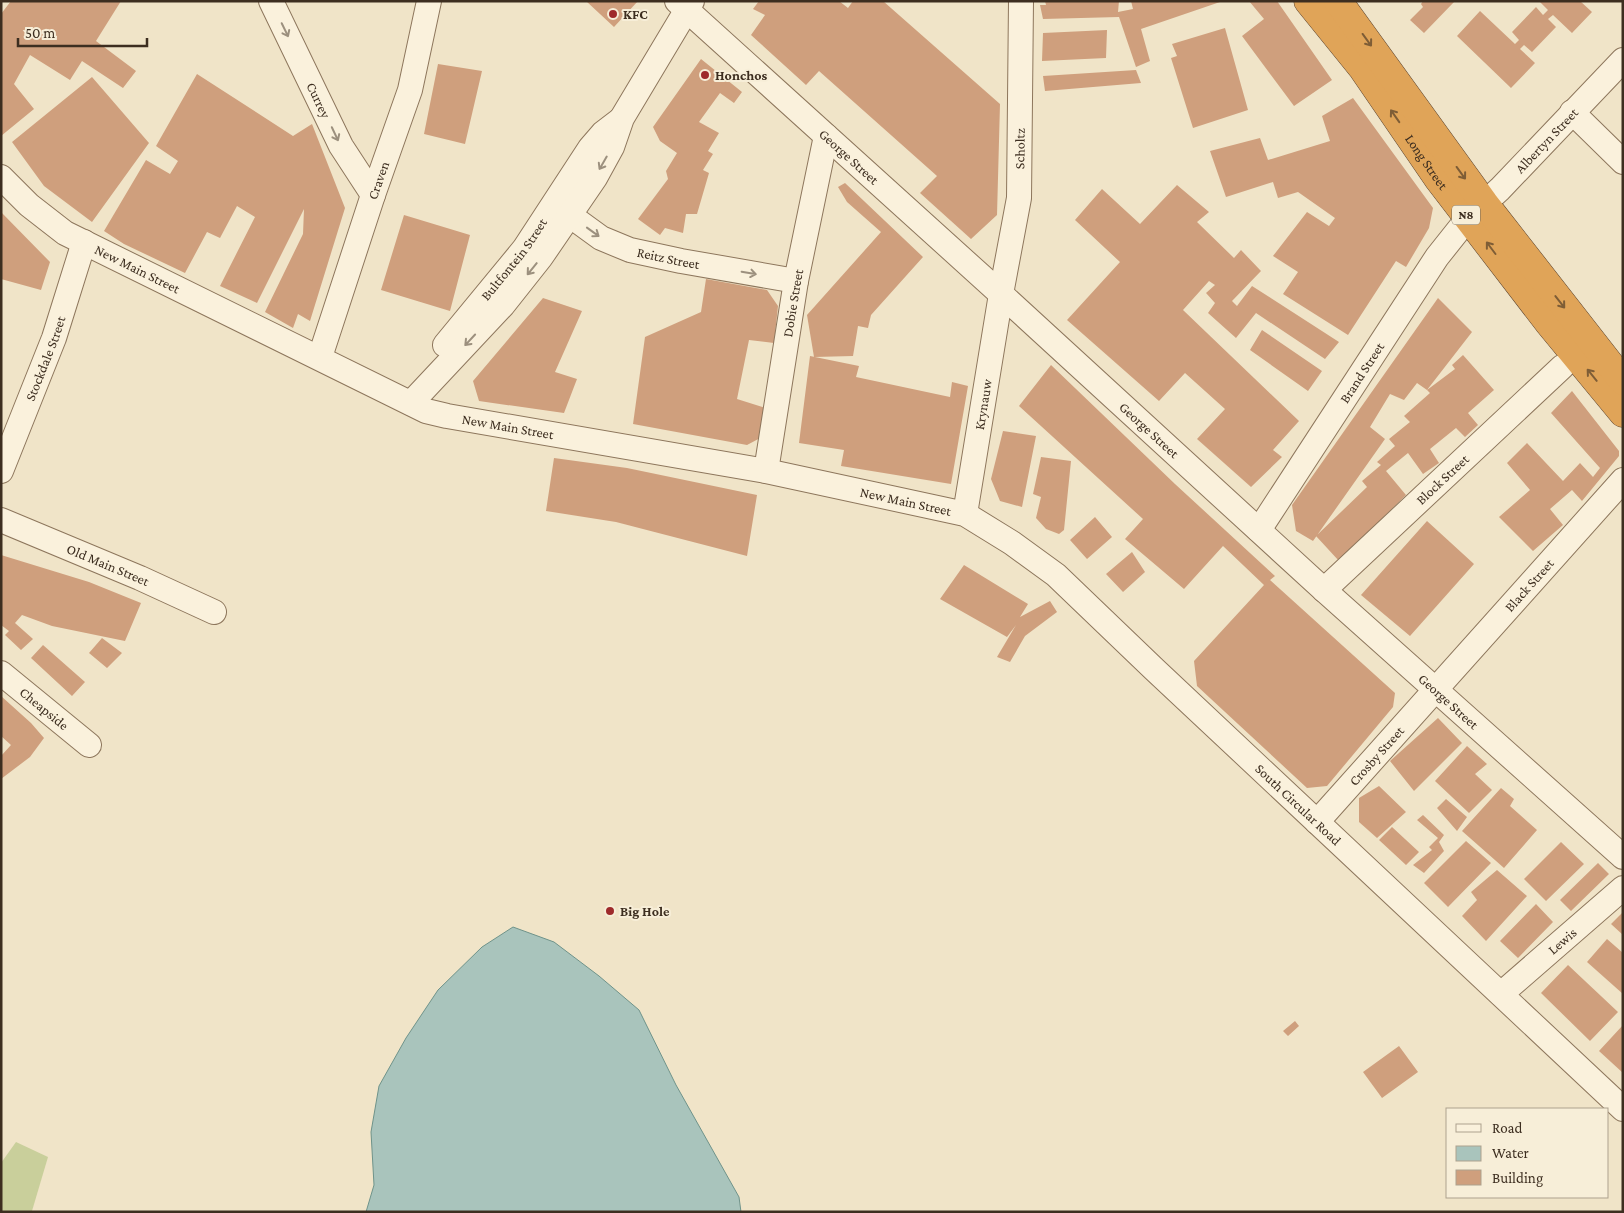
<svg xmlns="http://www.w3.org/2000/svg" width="1624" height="1213" font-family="'Crimson Pro',serif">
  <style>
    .green { fill: #c9cf9b }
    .water { fill: #a9c4bc; stroke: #6f938a }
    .building { fill: #cf9f7d }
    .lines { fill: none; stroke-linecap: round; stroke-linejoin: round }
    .minor-casing { stroke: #8d765c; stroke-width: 26 }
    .highway-casing { stroke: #5b4430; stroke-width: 29 }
    .minor { stroke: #faf1dc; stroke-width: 24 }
    .highway { stroke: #e0a458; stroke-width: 28 }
    .tram { stroke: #3d2e20; stroke-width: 1 }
    .oneway { stroke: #9c907e }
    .oneway2 { stroke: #7e5d36 }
    .poi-dot { fill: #9e2a2b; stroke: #f7eed8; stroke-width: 2 }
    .labels { text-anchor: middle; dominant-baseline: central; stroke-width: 4; stroke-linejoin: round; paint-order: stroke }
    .shield { fill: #f7eed8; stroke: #756857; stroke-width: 1 }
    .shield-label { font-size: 12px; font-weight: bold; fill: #3d2e20 }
    .poi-label { font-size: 14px; font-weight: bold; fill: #3d2e20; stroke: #f7eed8; text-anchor: start }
    .street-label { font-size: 14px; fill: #3d2e20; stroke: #f7eed8 }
  </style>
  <rect width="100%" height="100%" fill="#f0e4c8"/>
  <path class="green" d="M 16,1142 L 48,1157 L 32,1211 L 1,1212 L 1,1163 Z"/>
  <path class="water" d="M 513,927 L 554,942 L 599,976 L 639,1010 L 676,1085 L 739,1197 L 741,1212 L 366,1212 L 374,1185 L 371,1132 L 379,1086 L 406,1038 L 438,990 L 482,947 Z"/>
  <path class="building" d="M 11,1 L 121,1 L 96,41 L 136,71 L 123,88 L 82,61 L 70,80 L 30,55 L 14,84 L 34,109 L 1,136 L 1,14 Z
    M 586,1 L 638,1 L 614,27 Z
    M 759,1 L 839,1 L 848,8 L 853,1 L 883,1 L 1000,104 L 997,215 L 971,239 L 920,193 L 937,176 L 819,71 L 806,85 L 751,35 L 765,15 L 753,9 Z
    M 1045,1 L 1119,1 L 1118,12 L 1133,9 L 1131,1 L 1220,2 L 1141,29 L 1150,61 L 1136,67 L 1119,17 L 1043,19 L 1040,5 L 1046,5 Z
    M 1249,1 L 1277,1 L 1332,80 L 1294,106 L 1242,36 L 1264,19 Z
    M 1423,1 L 1455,1 L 1424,33 L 1410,20 L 1423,7 L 1421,4 Z
    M 1539,1 L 1580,1 L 1592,12 L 1572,33 L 1553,15 L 1548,19 L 1556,27 L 1532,52 L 1524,45 L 1520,49 L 1535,63 L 1511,88 L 1457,36 L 1480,11 L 1515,44 L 1519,40 L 1512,32 L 1536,7 L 1543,15 L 1548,10 Z
    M 1225,28 L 1248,110 L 1193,128 L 1171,58 L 1177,56 L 1172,44 Z
    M 1107,30 L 1106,58 L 1042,61 L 1043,33 Z
    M 701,59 L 742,92 L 734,103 L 720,93 L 699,122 L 719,133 L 708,151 L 713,154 L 703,170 L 709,173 L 697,214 L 686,214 L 683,233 L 665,228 L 660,235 L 638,219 L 668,179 L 666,171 L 677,153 L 660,141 L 653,127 Z
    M 438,64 L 482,71 L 465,144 L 424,134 Z
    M 1136,70 L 1141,83 L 1045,91 L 1043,76 Z
    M 197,74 L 293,136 L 312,124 L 345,208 L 310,321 L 298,314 L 293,328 L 265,312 L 303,234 L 304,209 L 257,303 L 220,286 L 255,217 L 237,206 L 220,238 L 207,232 L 185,273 L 124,244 L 104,231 L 146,160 L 170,174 L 178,161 L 156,146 Z
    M 92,77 L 149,143 L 92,222 L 44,186 L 12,142 Z
    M 1353,98 L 1433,208 L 1429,228 L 1406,267 L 1396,261 L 1348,335 L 1283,294 L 1298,272 L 1273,256 L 1307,212 L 1329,226 L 1335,218 L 1298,192 L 1278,198 L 1273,182 L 1226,197 L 1210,151 L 1260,138 L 1268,160 L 1330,141 L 1322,116 Z
    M 845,183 L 923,257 L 871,315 L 868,328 L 858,326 L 853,356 L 814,357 L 807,315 L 881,232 L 847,202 L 838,187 Z
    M 1177,185 L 1209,212 L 1197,222 L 1234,258 L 1241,250 L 1261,271 L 1232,301 L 1237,306 L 1252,286 L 1339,342 L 1325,359 L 1256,313 L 1236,338 L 1208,313 L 1215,303 L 1206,293 L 1215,285 L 1209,281 L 1183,310 L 1299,421 L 1273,450 L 1282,457 L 1251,487 L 1197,439 L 1225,409 L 1185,373 L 1159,401 L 1067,320 L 1120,262 L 1075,220 L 1102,189 L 1140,224 Z
    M 1,212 L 50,262 L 41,290 L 1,279 Z
    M 404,215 L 470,235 L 450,311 L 381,290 Z
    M 706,279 L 767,290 L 778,306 L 774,343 L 749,340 L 737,399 L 766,408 L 764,436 L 747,445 L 633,424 L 645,337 L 701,312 Z
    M 543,298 L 582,311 L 555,372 L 577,379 L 564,413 L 479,401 L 473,381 Z
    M 1438,298 L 1472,332 L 1427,390 L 1417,383 L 1404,400 L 1390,394 L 1370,427 L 1385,439 L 1313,541 L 1296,531 L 1292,505 Z
    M 1262,330 L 1322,371 L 1308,391 L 1250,350 Z
    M 1463,355 L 1494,390 L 1468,413 L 1478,425 L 1465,437 L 1456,428 L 1430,449 L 1439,463 L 1423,474 L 1408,453 L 1386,471 L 1406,495 L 1339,561 L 1316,536 L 1367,487 L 1362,481 L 1381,465 L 1377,462 L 1395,446 L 1389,439 L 1410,422 L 1404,416 L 1430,393 L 1427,390 L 1455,369 L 1452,365 Z
    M 810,356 L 859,366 L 856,377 L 950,397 L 952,382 L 968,386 L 951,484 L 841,466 L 844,450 L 799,443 Z
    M 1051,365 L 1175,484 L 1275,576 L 1270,580 L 1395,693 L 1393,707 L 1327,786 L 1307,788 L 1197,686 L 1194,661 L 1264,585 L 1223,546 L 1184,589 L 1125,539 L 1143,519 L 1019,406 Z
    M 1572,391 L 1619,451 L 1619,456 L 1582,501 L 1572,490 L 1550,509 L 1563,525 L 1533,551 L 1499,517 L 1530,490 L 1507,463 L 1527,443 L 1563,481 L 1580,463 L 1593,477 L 1600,468 L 1551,413 Z
    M 1003,431 L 1036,436 L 1022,507 L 1000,501 L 991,479 Z
    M 1041,457 L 1071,461 L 1064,530 L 1059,534 L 1046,529 L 1036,518 L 1041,497 L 1033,494 Z
    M 554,458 L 627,468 L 757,495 L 747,556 L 616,522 L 546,511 Z
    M 1095,517 L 1112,537 L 1087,559 L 1070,540 Z
    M 1427,521 L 1474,564 L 1410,636 L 1361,595 Z
    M 1132,552 L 1145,572 L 1123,592 L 1106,574 Z
    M 1,555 L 89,582 L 141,603 L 125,641 L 52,626 L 22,615 L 15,623 L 33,639 L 21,650 L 5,635 L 9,631 L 1,625 Z
    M 964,565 L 1028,604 L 1020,617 L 1050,601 L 1057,612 L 1025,636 L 1010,662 L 997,657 L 1016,625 L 1007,637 L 940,599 Z
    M 102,638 L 122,653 L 107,668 L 89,653 Z
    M 43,645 L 85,682 L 72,696 L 31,658 Z
    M 1,696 L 31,723 L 44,738 L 30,757 L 1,779 L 1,756 L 11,745 L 1,736 Z
    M 1438,718 L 1462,743 L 1414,791 L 1390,761 Z
    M 1467,746 L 1487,764 L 1475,774 L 1492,790 L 1469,813 L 1435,781 Z
    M 1379,786 L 1406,812 L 1377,838 L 1359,822 L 1359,798 Z
    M 1501,788 L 1514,799 L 1510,806 L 1537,830 L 1504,868 L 1462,831 Z
    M 1446,799 L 1467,817 L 1457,831 L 1437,808 Z
    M 1423,815 L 1444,835 L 1439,842 L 1444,851 L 1424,873 L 1413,865 L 1432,850 L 1429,847 L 1438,838 L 1417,820 Z
    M 1392,827 L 1419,852 L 1406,865 L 1379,840 Z
    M 1466,841 L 1491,863 L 1448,907 L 1424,883 Z
    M 1561,842 L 1584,864 L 1546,901 L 1524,879 Z
    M 1598,863 L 1609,874 L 1571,911 L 1560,900 Z
    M 1497,870 L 1527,896 L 1486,941 L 1462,916 L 1477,900 L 1471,892 Z
    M 1536,904 L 1553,922 L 1518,958 L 1500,941 Z
    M 1623,912 L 1623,935 L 1611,924 Z
    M 1607,939 L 1623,953 L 1623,994 L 1587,962 Z
    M 1568,965 L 1618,1012 L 1590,1041 L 1541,993 Z
    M 1295,1021 L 1299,1026 L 1288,1036 L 1283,1031 Z
    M 1623,1025 L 1623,1073 L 1599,1051 Z
    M 1399,1046 L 1418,1072 L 1382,1098 L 1363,1072 Z"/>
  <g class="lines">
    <g class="minor-casing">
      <g id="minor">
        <path id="s1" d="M 271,1 L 341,146 L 373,195"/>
        <path id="s2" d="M 677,1 L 1001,294 L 1324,590 L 1623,857"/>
        <path d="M 1572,112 L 1623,162"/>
        <path id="s3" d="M 1,177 L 29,205 L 65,233 L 426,411 L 447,416 L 766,471 L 965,514 L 1012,543 L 1056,575 L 1154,669 L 1623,1109"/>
        <path id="s4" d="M 557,206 L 601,238 L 630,250 L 681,261 L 796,281"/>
        <path id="s5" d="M 445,345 L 524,249 L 590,148 L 603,133 L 620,120"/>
        <path id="s6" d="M 320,357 L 373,195 L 410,90 L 429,1"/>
        <path d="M 411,403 L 503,305 L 541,257 L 595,178 L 612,147 L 622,118 L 692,1"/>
        <path id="s7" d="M 1,471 L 54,338 L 84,242"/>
        <path id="s8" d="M 766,471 L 796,281 L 826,136"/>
        <path id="s9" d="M 965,514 L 1001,294 L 1019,198 L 1021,1"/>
        <path id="s10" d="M 1,520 L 140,578 L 214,612"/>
        <path id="s11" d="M 1259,530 L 1437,257 L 1468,218 L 1500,189 L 1623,60"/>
        <path id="s12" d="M 1324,590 L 1562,367"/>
        <path id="s13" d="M 1,673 L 89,745"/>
        <path id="s14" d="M 1317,822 L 1623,480"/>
        <path id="s15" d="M 1501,994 L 1623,888"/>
      </g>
    </g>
    <g class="highway-casing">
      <g id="highway">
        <path id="s16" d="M 1308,1 L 1363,69 L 1439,180 L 1548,322 L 1623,413"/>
        <path d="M 1338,1 L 1484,203 L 1623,381"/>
      </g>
    </g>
    <use href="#minor" class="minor"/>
    <use href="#highway" class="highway"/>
    <path class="tram" d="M 1,880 L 1,938"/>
  </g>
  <defs><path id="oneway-shaft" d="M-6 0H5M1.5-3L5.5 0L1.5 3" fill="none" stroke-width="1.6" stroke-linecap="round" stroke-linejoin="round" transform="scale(1.25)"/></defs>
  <g class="oneway">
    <use href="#oneway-shaft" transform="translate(285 30) rotate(64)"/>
    <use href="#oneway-shaft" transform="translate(335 134) rotate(65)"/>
    <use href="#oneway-shaft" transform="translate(603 163) rotate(120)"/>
    <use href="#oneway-shaft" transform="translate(593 232) rotate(36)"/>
    <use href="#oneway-shaft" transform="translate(532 269) rotate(129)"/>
    <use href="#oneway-shaft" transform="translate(749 273) rotate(10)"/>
    <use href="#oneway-shaft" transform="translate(470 340) rotate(133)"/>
  </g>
  <g class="oneway2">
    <use href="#oneway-shaft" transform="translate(1367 40) rotate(54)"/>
    <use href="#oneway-shaft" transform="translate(1395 116) rotate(-125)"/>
    <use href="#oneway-shaft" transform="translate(1461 173) rotate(54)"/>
    <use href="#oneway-shaft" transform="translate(1491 248) rotate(-127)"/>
    <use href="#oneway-shaft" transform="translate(1560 302) rotate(52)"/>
    <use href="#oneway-shaft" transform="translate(1592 375) rotate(-129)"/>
  </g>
  <g class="poi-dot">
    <circle cx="613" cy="14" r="5"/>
    <circle cx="705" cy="75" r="5"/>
    <circle cx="610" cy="911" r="5"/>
  </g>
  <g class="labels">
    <rect class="shield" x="1452" y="205.5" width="28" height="19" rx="4"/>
    <g class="shield-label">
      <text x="1466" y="215">N8</text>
    </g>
    <g class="poi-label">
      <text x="623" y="14">KFC</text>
      <text x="715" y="75">Honchos</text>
      <text x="620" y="911">Big Hole</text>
    </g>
    <g class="street-label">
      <text stroke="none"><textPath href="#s1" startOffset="110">Currey</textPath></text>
      <text stroke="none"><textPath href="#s11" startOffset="486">Albertyn Street</textPath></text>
      <text stroke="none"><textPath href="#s9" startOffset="370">Scholtz</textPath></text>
      <text stroke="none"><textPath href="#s2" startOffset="232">George Street</textPath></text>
      <text stroke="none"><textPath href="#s16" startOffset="200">Long Street</textPath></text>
      <text stroke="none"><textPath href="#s6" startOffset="186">Craven</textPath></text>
      <text stroke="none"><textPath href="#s4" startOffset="125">Reitz Street</textPath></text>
      <text stroke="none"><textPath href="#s5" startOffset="110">Bultfontein Street</textPath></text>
      <text stroke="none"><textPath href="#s3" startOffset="166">New Main Street</textPath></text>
      <text stroke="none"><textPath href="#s8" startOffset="170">Dobie Street</textPath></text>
      <text stroke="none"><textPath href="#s7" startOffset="121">Stockdale Street</textPath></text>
      <text stroke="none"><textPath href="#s11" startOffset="188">Brand Street</textPath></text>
      <text stroke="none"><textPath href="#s9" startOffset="111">Krynauw</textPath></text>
      <text stroke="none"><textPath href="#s3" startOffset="571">New Main Street</textPath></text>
      <text stroke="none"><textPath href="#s2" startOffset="638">George Street</textPath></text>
      <text stroke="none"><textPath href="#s12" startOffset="162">Block Street</textPath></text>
      <text stroke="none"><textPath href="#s3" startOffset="976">New Main Street</textPath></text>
      <text stroke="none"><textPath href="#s10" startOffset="116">Old Main Street</textPath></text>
      <text stroke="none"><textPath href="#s14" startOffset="318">Black Street</textPath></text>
      <text stroke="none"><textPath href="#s2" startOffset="1042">George Street</textPath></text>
      <text stroke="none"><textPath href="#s13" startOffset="56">Cheapside</textPath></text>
      <text stroke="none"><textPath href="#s14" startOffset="89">Crosby Street</textPath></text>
      <text stroke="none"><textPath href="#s3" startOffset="1480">South Circular Road</textPath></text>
      <text stroke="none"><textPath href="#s15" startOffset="81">Lewis</textPath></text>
    </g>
  </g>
  <rect width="1624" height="1213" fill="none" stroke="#3d2e20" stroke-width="5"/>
  <rect x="1446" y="1108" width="162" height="90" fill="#f7eed8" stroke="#ada18e"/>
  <rect x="1456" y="1124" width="25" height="8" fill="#faf1dc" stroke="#ada18e"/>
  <text x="1492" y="1133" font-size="15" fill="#3d2e20">Road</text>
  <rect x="1456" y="1146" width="25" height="15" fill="#a9c4bc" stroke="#ada18e"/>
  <text x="1492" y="1158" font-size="15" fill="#3d2e20">Water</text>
  <rect x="1456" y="1170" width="25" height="15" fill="#cf9f7d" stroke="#ada18e"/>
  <text x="1492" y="1183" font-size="15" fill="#3d2e20">Building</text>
  <path d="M18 38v8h129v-8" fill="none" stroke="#3d2e20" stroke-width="2.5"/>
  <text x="25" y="38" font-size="15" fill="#3d2e20" stroke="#f7eed8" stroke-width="4" paint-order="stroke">50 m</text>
</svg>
